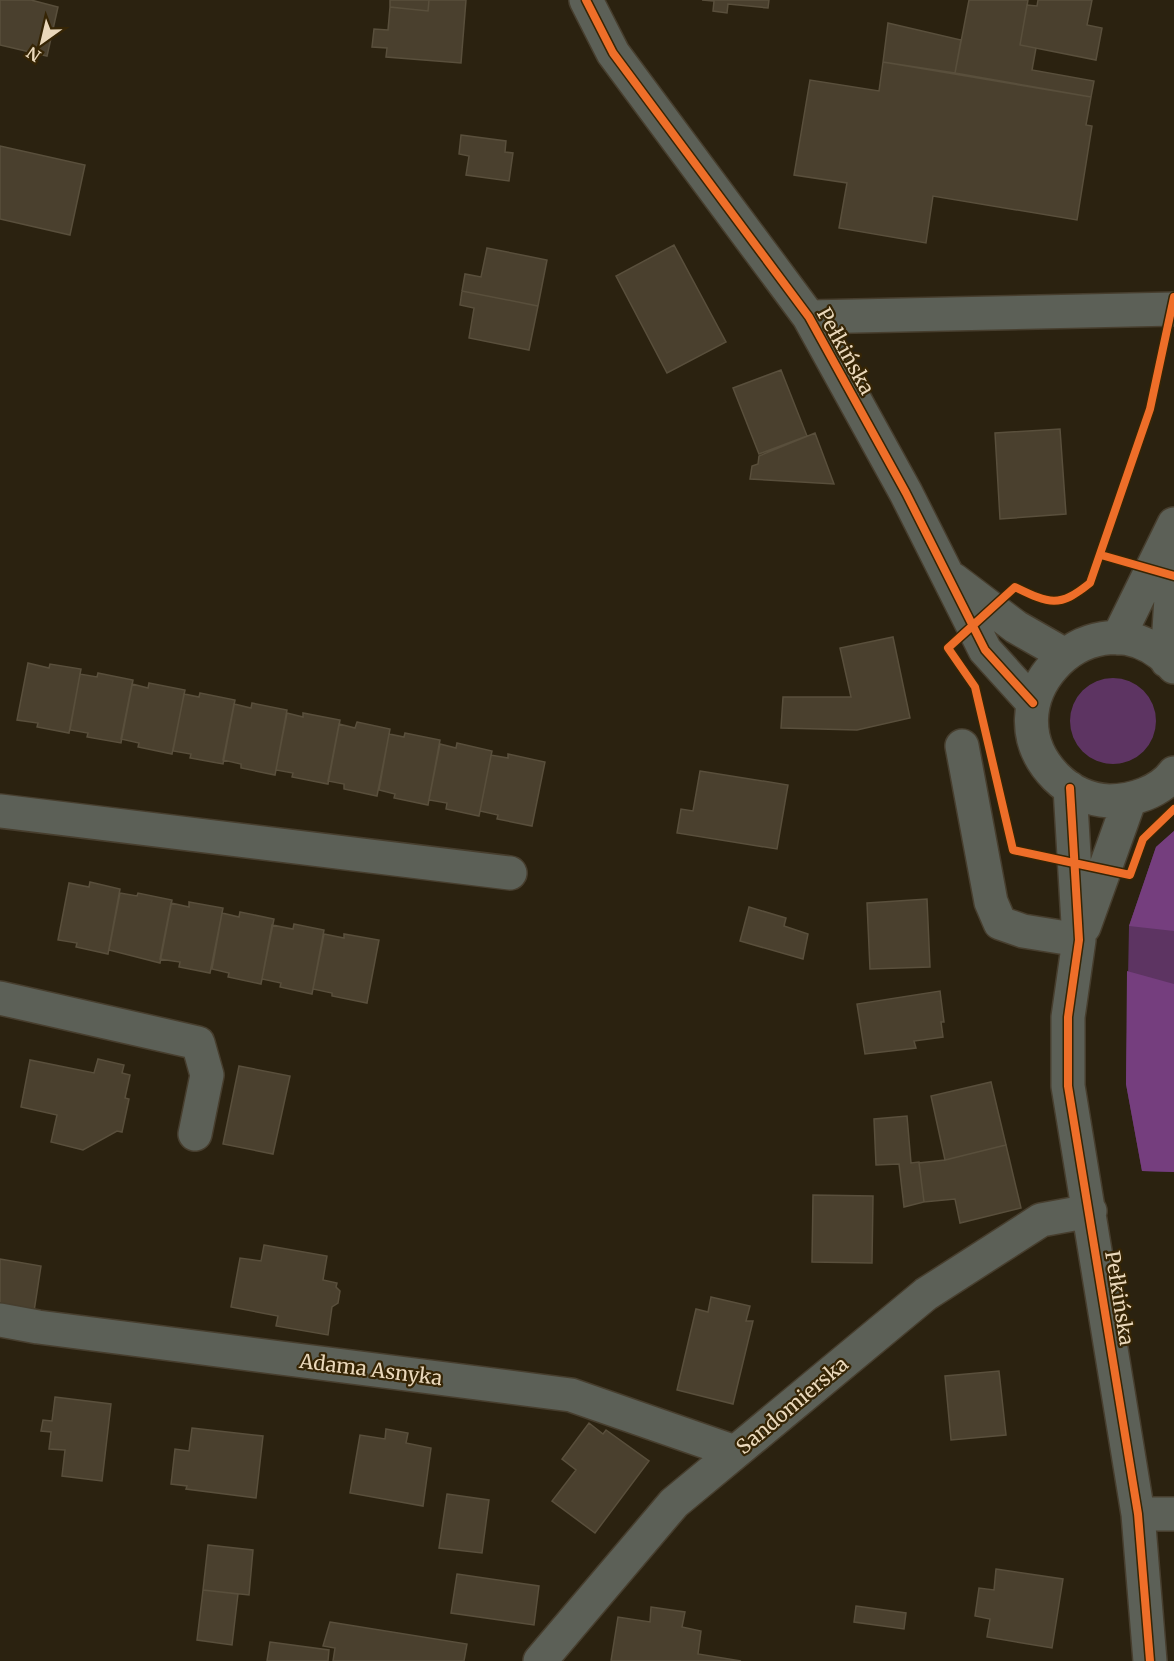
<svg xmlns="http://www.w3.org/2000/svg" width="1174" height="1661" font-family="Merriweather,serif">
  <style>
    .green { fill: #5d3462 }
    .forest { fill: #753e7e }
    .building { fill: #4a402e; stroke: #594f3c; stroke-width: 1.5 }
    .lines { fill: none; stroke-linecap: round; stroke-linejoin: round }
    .minor-casing { stroke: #473e2e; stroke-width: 36 }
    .minor { stroke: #5c6057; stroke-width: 33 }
    .cycleway-casing { stroke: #362505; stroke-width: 11 }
    .cycleway { stroke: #ee6e29; stroke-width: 8 }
    .labels { text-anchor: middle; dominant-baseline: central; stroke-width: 4.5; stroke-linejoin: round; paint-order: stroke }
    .street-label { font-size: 20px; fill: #ead8bb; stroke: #362505 }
  </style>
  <rect width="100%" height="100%" fill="#2b2210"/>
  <path class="green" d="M1070 721a43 43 0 1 1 86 0a43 43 0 1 1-86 0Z
    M 1174,831 L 1174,1172 L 1142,1171 L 1126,1084 L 1129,926 L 1156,847 Z"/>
  <path class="forest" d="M 1174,831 L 1174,931 L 1129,926 L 1156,847 Z
    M 1127,971 L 1174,984 L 1174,1172 L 1142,1171 L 1126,1084 Z"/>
  <path class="building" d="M 0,0 L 31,0 L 58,7 L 47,56 L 0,45 Z
    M 390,0 L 429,0 L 428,11 L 390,7 Z
    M 429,0 L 466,0 L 461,63 L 386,57 L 387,48 L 372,47 L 374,29 L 388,30 L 390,7 L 428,11 Z
    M 702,0 L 769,0 L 768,8 L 728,4 L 727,13 L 713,11 L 714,1 Z
    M 969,0 L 1028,0 L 1020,45 L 1036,48 L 1032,70 L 1094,81 L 1091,97 L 955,73 Z
    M 1038,0 L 1092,0 L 1087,25 L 1102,28 L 1096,60 L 1020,45 L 1027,5 L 1037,6 Z
    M 888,23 L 961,40 L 955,73 L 883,62 Z
    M 883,62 L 1091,97 L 1086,125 L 1092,126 L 1077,220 L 933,196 L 926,243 L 839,228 L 847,183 L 794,175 L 810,80 L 879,91 Z
    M 461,135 L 506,141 L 505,152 L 513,153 L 509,181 L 466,175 L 469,156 L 459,154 Z
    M 0,146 L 85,165 L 70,235 L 0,219 Z
    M 674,245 L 726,342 L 667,373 L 616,276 Z
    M 487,248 L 547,260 L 538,306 L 462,291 L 465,274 L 481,277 Z
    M 462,291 L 538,306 L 529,350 L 469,338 L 474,308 L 460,305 Z
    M 781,370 L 807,436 L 759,454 L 733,388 Z
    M 1060,429 L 1066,514 L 1000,519 L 995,433 Z
    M 815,433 L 834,484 L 750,479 L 752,466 L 758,464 L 759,456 Z
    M 893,637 L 910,718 L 857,730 L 781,728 L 783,697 L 851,697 L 840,648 Z
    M 28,663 L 49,668 L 50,664 L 81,669 L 69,733 L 37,727 L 38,723 L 17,720 Z
    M 98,673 L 133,680 L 121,743 L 87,737 L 88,733 L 70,730 L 80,674 L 97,677 Z
    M 149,683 L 185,690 L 172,754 L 138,747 L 139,743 L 121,739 L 132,684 L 148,688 Z
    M 200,693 L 235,700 L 223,764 L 190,758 L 191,754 L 173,751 L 184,694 L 199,697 Z
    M 252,703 L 287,710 L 275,775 L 241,768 L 241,764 L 223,760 L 234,704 L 251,708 Z
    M 287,713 L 303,717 L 303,713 L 340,720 L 328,784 L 292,777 L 293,773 L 276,770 Z
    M 357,722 L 390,729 L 377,796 L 344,789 L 344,784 L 328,781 L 339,724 L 355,728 Z
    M 405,733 L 440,740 L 428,805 L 394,798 L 395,794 L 379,790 L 389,734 L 404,737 Z
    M 457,743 L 492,751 L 479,816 L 446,809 L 447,803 L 429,800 L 440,744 L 456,748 Z
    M 508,754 L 545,762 L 532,826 L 497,819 L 498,815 L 480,811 L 491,755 L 508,758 Z
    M 700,771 L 788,785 L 777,849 L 677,833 L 681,809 L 693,811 Z
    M 90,882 L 120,889 L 108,954 L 76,947 L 77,943 L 58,940 L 69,883 L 89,887 Z
    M 120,893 L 137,896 L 138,893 L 172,900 L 160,963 L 109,950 Z
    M 927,899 L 930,967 L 870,969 L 867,903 Z
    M 189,902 L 223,908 L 210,973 L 179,967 L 180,962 L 160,959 L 171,903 L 189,907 Z
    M 749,907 L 786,918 L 784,926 L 808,934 L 803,959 L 740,941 Z
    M 240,912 L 274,919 L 261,984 L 228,977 L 229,973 L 212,969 L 222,913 L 239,917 Z
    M 294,924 L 324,930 L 312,994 L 280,987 L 281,983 L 262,979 L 272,925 L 293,929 Z
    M 324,934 L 344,938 L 344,934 L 379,940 L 367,1003 L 332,996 L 332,993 L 313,989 Z
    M 940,991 L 944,1022 L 941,1022 L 943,1037 L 914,1041 L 916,1048 L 865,1054 L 857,1004 Z
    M 98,1059 L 124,1065 L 122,1073 L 130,1075 L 125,1098 L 129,1099 L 122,1132 L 117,1131 L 83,1150 L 51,1142 L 57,1115 L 21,1107 L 30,1060 L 94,1073 Z
    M 239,1066 L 290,1076 L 273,1154 L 223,1144 Z
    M 991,1082 L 1006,1145 L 945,1160 L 931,1096 Z
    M 907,1116 L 911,1163 L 919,1162 L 924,1202 L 904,1207 L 899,1164 L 876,1165 L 874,1119 Z
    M 1006,1145 L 1021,1208 L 960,1223 L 955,1199 L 924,1202 L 919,1163 L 945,1160 Z
    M 813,1195 L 873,1196 L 872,1263 L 812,1262 Z
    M 264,1245 L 327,1256 L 323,1280 L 337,1283 L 336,1287 L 340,1291 L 338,1303 L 332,1307 L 328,1335 L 276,1326 L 278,1316 L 231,1307 L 240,1258 L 261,1261 Z
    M 0,1259 L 41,1266 L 33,1318 L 0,1312 Z
    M 711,1297 L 750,1306 L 746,1321 L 753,1321 L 733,1404 L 677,1390 L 696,1309 L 708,1312 Z
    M 999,1371 L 1006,1435 L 951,1440 L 945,1376 Z
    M 55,1397 L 111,1404 L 102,1481 L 62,1476 L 65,1450 L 49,1449 L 51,1432 L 41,1431 L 43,1420 L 52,1421 Z
    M 589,1423 L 603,1434 L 606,1430 L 649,1461 L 595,1533 L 552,1501 L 576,1470 L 562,1459 Z
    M 192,1428 L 263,1436 L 256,1498 L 186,1489 L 187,1486 L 171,1484 L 175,1449 L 189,1451 Z
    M 386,1429 L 408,1433 L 406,1443 L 431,1448 L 423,1506 L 350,1493 L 360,1435 L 385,1439 Z
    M 447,1494 L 489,1500 L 482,1553 L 439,1548 Z
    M 208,1545 L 253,1550 L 249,1595 L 203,1590 Z
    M 996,1569 L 1063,1579 L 1052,1648 L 987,1637 L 990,1619 L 975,1616 L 979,1588 L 994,1590 Z
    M 457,1574 L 539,1586 L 534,1625 L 451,1613 Z
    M 203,1590 L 238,1594 L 232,1645 L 197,1640 Z
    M 856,1606 L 906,1613 L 904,1629 L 854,1622 Z
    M 651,1607 L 685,1612 L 682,1627 L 701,1631 L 698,1654 L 741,1661 L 611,1661 L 618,1617 L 650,1622 Z
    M 330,1622 L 467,1644 L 464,1661 L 333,1661 L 335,1648 L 323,1646 Z
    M 270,1642 L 329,1650 L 328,1661 L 267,1661 Z"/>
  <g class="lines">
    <g class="minor-casing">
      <path id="minor" d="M 586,0 L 613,53 L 809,317 L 906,493 L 985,650 L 1033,703
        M 809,317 L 1174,309
        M 954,580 L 1016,627 L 1065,655
        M 1118,638 L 1174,524
        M 1167,661 L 1174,551
        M 1174,667 C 1170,663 1166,658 1161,654 C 1086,596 984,704 1056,777 C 1070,791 1089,800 1109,801 C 1132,801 1160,792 1174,773
        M 962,746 L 991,902 L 1000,923 L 1023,931 L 1079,940
        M 1070,788 L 1079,940 L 1068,1017 L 1068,1086 L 1138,1514 L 1150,1661
        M 0,811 L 510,873
        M 1084,927 L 1130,799
        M 0,998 L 198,1043 L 207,1075 L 195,1134
        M 0,1320 L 38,1327 L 571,1395 L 735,1452
        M 1138,1514 L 1174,1514
        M 540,1661 L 674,1503 L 926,1294 L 1041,1220 L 1090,1211"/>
    </g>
    <use href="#minor" class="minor"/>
    <g class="cycleway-casing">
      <path id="cycleway" d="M 586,0 L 613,53 L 809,317 L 906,493 L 985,650 L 1033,703
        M 1174,297 L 1150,409 L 1090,583 C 1059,608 1050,604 1015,587 L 948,648 L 975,687 L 1013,850 L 1130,875 L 1143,839 L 1174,809
        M 1101,555 L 1174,576
        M 1070,788 L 1079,940 L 1068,1017 L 1068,1086 L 1138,1514 L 1150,1661"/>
    </g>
    <use href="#cycleway" class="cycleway"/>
  </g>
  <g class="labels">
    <g class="street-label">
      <text transform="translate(846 351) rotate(61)">Pełkińska</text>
      <text transform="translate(1120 1298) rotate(81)">Pełkińska</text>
      <text transform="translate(371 1369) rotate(7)">Adama Asnyka</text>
      <text transform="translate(792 1405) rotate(-40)">Sandomierska</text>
    </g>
  </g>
  <g transform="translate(42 42) rotate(214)" stroke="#362505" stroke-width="4.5" paint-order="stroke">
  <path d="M0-4.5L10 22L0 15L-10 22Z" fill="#ead8bb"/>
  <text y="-9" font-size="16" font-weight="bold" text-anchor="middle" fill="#ead8bb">N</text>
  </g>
</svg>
